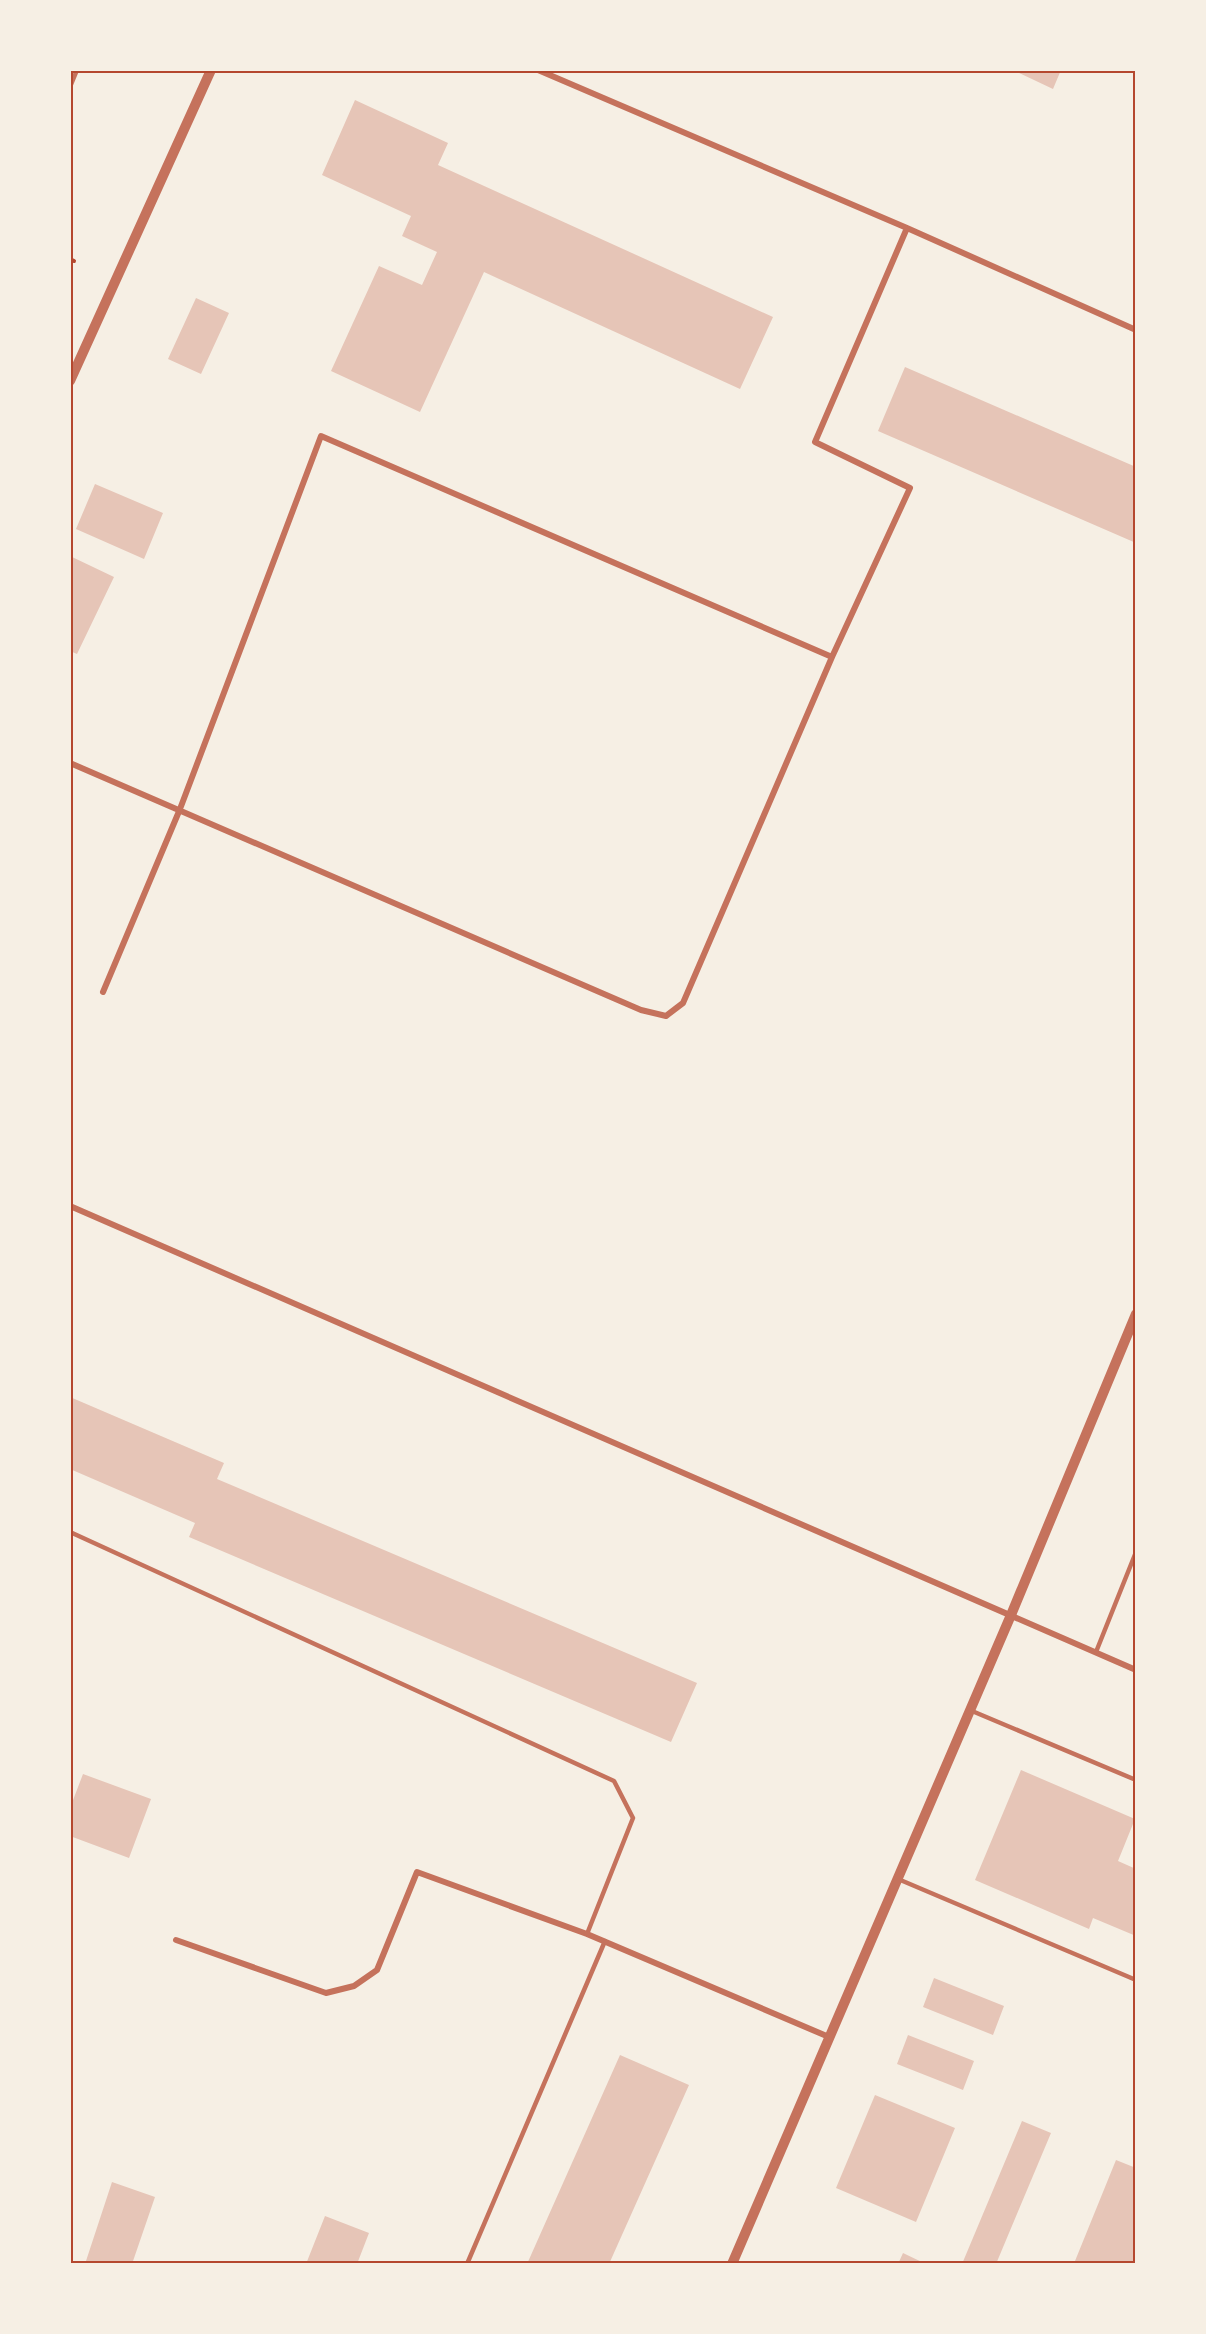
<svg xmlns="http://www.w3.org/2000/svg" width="1206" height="2334" font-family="'Nunito Sans',sans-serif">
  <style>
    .building { fill: #e6c5b7 }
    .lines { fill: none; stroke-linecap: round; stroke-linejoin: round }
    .path { stroke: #b5482f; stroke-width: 4 }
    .service { stroke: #c5725c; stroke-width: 4.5 }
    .minor { stroke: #c5725c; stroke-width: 6 }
    .tertiary { stroke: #c5725c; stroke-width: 10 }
    .neatline { fill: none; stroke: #b5482f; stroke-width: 2 }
  </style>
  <rect width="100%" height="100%" fill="#f6efe4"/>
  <path class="building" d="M 1013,70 L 1061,70 L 1053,89 Z
    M 355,100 L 448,143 L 438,165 L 773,317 L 740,389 L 484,272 L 420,412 L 331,371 L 379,266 L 422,285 L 437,252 L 402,236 L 411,216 L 322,175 Z
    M 196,298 L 229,313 L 201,374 L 168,359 Z
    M 905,367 L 1136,467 L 1136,543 L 878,431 Z
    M 95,484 L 163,513 L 144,559 L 76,529 Z
    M 70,556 L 114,577 L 77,654 L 70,651 Z
    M 70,1397 L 224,1463 L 217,1479 L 697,1683 L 671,1742 L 189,1537 L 195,1523 L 70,1469 Z
    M 1021,1770 L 1135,1819 L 1118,1861 L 1136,1869 L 1136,1936 L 1093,1918 L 1089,1929 L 975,1880 Z
    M 83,1774 L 151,1799 L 129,1858 L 70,1836 L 70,1808 Z
    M 934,1978 L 1004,2006 L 993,2035 L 923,2007 Z
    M 908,2035 L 974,2061 L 963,2090 L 897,2064 Z
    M 620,2055 L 689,2085 L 609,2264 L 527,2264 Z
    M 875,2095 L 955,2128 L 916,2222 L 836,2188 Z
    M 1022,2121 L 1051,2133 L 996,2264 L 962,2264 Z
    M 1116,2160 L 1136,2168 L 1136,2264 L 1080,2264 L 1075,2261 Z
    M 112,2182 L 155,2197 L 132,2264 L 85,2264 Z
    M 325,2216 L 369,2233 L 357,2264 L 306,2264 Z
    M 903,2253 L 926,2264 L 898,2264 Z"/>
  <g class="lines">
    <path class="path" d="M 70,259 L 74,261"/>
    <path class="service" d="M 70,87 L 77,70
      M 70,1532 L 614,1781 L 633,1818 L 587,1934
      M 1096,1652 L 1136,1552
      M 972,1711 L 1136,1780
      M 898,1879 L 1136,1980
      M 467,2264 L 605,1941"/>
    <path class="minor" d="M 538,70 L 907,228 L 1136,330
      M 70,763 L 641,1010 L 666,1016 L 683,1003 L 832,657 L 910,488 L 815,442 L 907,228
      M 103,992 L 180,809 L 321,436 L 832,657
      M 70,1206 L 1136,1670
      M 176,1940 L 326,1993 L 354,1986 L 377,1970 L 417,1872 L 587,1934 L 829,2037"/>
    <path class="tertiary" d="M 70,381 L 211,70
      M 732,2264 L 1011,1615 L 1136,1314"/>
  </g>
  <rect width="1206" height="2334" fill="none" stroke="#f6efe4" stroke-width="144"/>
  <rect x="72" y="72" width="1062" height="2190" class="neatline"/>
</svg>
